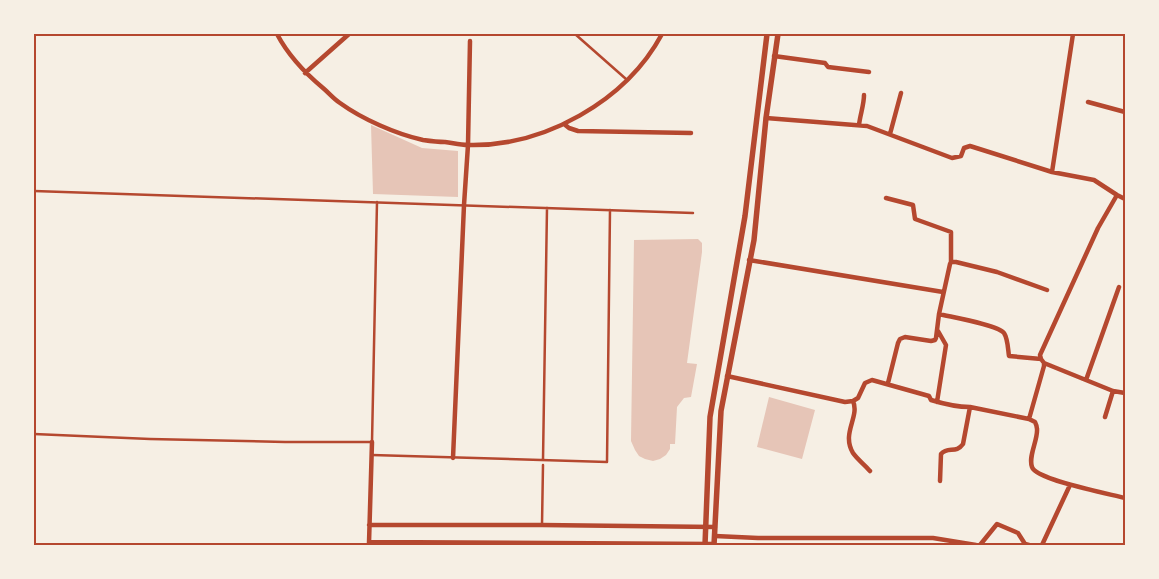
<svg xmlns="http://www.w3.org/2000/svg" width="1159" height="579" font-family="'Varela Round',sans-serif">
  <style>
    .building { fill: #e6c5b7 }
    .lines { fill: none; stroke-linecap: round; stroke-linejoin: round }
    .service { stroke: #b5482f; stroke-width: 2.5 }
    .minor { stroke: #b5482f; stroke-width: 4.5 }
    .tertiary { stroke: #b5482f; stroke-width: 5.5 }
    .neatline { fill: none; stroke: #b5482f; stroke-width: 2 }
  </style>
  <rect width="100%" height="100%" fill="#f6efe4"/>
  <path class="building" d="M 371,125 L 422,148 L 458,151 L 458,197 L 373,194 Z
    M 698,239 L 702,243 L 702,252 L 687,363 L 697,364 L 691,397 L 684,398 L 677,407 L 675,444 L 670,444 L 670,449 L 666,455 L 660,459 L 653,461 L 645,459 L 639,456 L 635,450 L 631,441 L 634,240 Z
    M 769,397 L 815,410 L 802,459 L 757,447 Z"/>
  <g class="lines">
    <path class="service" d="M 575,34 L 626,79
      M 34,191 L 693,213
      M 34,434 L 150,439 L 285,442 L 372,442 L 377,202
      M 372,455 L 607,462 L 610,210
      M 543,460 L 547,208
      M 542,525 L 543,465"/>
    <path class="minor" d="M 277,34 C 288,55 305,73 323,88 C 329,93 334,99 340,103 C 362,119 396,134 423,140 C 430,141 438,142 445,142 C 453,143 460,145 468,145 C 544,147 626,101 662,34
      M 774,56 L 825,63 L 828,67 L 869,72
      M 305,73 L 349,34
      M 1088,102 L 1125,112
      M 766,118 L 867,126 L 952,158 L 961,156 L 964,148 L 970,146 L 1052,172 L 1094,180 L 1117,195 L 1125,199
      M 564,124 L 569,128 L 578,131 L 691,133
      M 859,125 C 860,115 864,105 864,95
      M 890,134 L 901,93
      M 1052,172 L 1073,34
      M 886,198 L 913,205 L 915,219 L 951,232 L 951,262
      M 749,260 L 943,292
      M 939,314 C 951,317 998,325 1004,333 C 1008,339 1008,350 1009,356 L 1041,359
      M 1044,363 L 1113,391 L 1125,393
      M 727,376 L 845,402 L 853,401 L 858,398 L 865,383 L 872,380 L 929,396 L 931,400 C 944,404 957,407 970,407 L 1029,419 L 1035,422 C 1036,424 1037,427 1037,429 C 1038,440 1028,456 1032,467 C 1036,480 1110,494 1125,498
      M 1086,380 L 1119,287
      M 888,383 L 898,343 L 900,339 L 905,337 L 931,341 L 935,340 L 936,338 L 939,314 L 950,264 L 951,262 L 956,262 L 997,272 L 1047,290
      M 853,401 C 860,417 841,433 853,453 C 857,459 865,465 870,471
      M 937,402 L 946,345 L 938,331
      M 1105,417 L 1113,391
      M 1029,419 L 1044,366 L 1044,363 L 1041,359 L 1040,355 L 1098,228 L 1117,195
      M 453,458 L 464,205 L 468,145 L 470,41
      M 940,481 L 941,454 C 948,446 956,454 963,444 L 970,407
      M 369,525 L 542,525 L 715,527
      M 715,536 L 758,538 L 933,538 L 976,545
      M 369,542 L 714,544
      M 369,543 L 372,442
      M 980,545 L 997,524 L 1018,533 L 1025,544 L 1029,545
      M 1042,545 L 1070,485"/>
    <path class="tertiary" d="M 705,545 L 710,417 L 745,216 L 767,34
      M 714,545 L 721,411 L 754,240 L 766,118 L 778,34"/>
  </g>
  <rect width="1159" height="579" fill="none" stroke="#f6efe4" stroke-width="70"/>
  <rect x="35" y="35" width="1089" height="509" class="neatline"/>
</svg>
